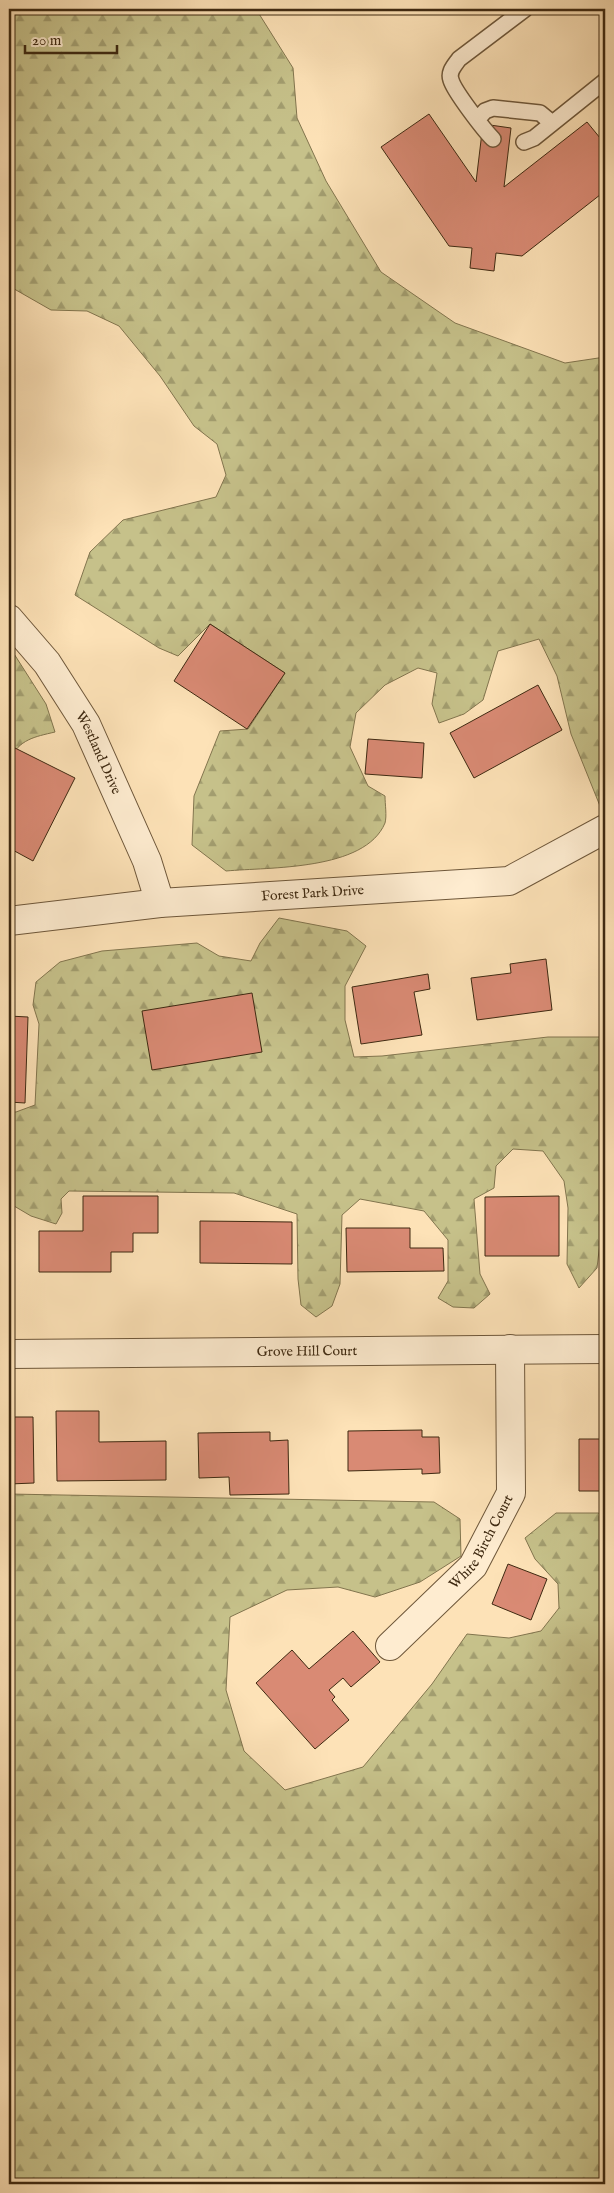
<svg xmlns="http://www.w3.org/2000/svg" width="614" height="2193" font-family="'IM FELL English',serif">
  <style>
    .forest { fill: url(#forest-firs); stroke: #82754e }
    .building { fill: #d98a74; stroke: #3e2911 }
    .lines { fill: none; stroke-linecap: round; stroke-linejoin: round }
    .lane-casing { stroke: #6e573a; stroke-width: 18 }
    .street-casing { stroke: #6e573a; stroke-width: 30 }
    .lane { stroke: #feecd0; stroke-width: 15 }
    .street { stroke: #feecd0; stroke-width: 28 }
    .labels { text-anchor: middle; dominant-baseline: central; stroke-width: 4.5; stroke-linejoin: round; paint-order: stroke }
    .street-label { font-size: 14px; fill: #3e2911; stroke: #feecd0 }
  </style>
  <defs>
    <pattern id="forest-firs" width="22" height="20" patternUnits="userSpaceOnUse" patternTransform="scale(1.25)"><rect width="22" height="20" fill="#c6c18a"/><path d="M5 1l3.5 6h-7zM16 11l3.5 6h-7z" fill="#a29d6f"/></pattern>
  </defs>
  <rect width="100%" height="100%" fill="#fde2b7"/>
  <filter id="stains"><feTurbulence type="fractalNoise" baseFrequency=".004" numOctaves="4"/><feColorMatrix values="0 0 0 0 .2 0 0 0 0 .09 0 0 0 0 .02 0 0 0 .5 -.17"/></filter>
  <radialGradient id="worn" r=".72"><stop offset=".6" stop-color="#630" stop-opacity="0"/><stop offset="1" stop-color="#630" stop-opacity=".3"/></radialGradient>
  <path class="forest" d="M 9,9 L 256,9 L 293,68 L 297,118 L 326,181 L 381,272 L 455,323 L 565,363 L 605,357 L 605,802 L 600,806 L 571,734 L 557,676 L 539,639 L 498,651 L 483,700 L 464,714 L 439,723 L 432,704 L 437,673 L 418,668 L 385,685 L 356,713 L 350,747 L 368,786 L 385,796 C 385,804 387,816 385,823 C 365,871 269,867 226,871 L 192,845 L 194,796 L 220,731 L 248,729 L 285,673 L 210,624 L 178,656 L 159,648 L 75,595 L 90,552 L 123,520 L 216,497 L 226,475 L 217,444 L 194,426 L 160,376 L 119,326 L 87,311 L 51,310 L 9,286 Z
    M 9,646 L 46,704 L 55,732 C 34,737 20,739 9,760 Z
    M 279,918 L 347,931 L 366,946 L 345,986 L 345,1020 L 354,1057 L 382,1056 L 548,1037 L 605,1037 L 605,1236 L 600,1242 L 597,1268 L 579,1288 L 567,1264 L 568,1208 L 564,1181 L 543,1151 L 513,1149 L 496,1166 L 494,1188 L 474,1199 L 480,1274 L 490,1294 L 474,1308 L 453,1307 L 438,1298 L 448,1281 L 448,1240 L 424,1211 L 360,1199 L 342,1215 L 340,1284 L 332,1306 L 316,1317 L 301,1305 L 298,1279 L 297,1214 L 234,1193 L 69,1191 L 61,1199 L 62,1213 L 56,1224 L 31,1216 L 9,1203 L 9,1112 L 16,1112 L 35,1105 L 39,1024 L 33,1005 L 36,982 L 60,962 L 102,951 L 197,943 L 219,956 L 251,961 L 260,943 Z
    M 9,1494 L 434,1502 L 460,1519 L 461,1556 L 420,1582 L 375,1597 L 338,1587 L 287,1590 L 230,1617 L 226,1690 L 244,1751 L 285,1790 L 363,1767 L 432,1684 L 467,1634 L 509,1638 L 541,1631 L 559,1608 L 558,1584 L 535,1559 L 525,1538 L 556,1513 L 598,1513 L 605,1515 L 605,2184 L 9,2184 Z"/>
  <path class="building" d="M 429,114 L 476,182 L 483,124 L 511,128 L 504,187 L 587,122 L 605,144 L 605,191 L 522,256 L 496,253 L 494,271 L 470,268 L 472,248 L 449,246 L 381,147 Z
    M 210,624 L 285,673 L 247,729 L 174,681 Z
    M 538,685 L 562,730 L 474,778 L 450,733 Z
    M 368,739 L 424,743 L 422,778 L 365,774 Z
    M 15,748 L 75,778 L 33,861 L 9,848 L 9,760 Z
    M 546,959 L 552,1010 L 477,1020 L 471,978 L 511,973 L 510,964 Z
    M 428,974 L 430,989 L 414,992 L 422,1035 L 361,1044 L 352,987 Z
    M 252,993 L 262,1052 L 152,1070 L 142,1011 Z
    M 9,1016 L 28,1017 L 25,1103 L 9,1102 Z
    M 83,1196 L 158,1196 L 158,1233 L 133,1233 L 133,1252 L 111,1252 L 111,1272 L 39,1272 L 39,1231 L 83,1231 Z
    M 559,1196 L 559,1256 L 485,1256 L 485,1197 Z
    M 9,1214 L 10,1214 L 10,1270 L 9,1270 Z
    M 200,1221 L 292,1222 L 292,1264 L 200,1263 Z
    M 346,1228 L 410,1228 L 410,1248 L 443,1248 L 444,1271 L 347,1272 Z
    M 56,1411 L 99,1411 L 99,1442 L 166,1441 L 166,1480 L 57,1481 Z
    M 9,1417 L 33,1417 L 34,1483 L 9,1484 Z
    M 422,1430 L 422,1437 L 439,1437 L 440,1473 L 422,1474 L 422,1469 L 348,1471 L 348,1431 Z
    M 270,1432 L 270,1441 L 288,1440 L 289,1494 L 230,1495 L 229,1477 L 199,1478 L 198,1433 Z
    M 579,1439 L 605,1439 L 605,1491 L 579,1491 Z
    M 508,1564 L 547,1579 L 531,1620 L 492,1604 Z
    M 353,1631 L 380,1662 L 351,1687 L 343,1678 L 329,1690 L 335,1697 L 332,1700 L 349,1720 L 315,1749 L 256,1683 L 292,1650 L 309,1669 Z"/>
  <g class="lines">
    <g class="lane-casing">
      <path id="lane" d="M 477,120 L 485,111 L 493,108 L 540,113 L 552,123
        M 493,139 C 484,130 454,91 451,80 C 448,72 454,66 459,59 L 525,9
        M 524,142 L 534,138 L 605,81"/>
    </g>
    <g class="street-casing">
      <g id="street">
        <path id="s1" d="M 9,619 L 47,663 L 86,724 L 147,861 L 160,903"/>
        <path id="s2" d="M 9,921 L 160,903 L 509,881 L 605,829"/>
        <path id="s3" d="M 9,1354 L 605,1349"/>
        <path id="s4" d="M 390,1646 L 473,1566 L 511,1493 L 510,1349"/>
      </g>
    </g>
    <use href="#lane" class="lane"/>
    <use href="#street" class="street"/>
  </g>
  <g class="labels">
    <g class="street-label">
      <text stroke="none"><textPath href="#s1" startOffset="162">Westland Drive</textPath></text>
      <text stroke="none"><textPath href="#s2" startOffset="305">Forest Park Drive</textPath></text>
      <text stroke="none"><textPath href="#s3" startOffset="298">Grove Hill Court</textPath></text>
      <text stroke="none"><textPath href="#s4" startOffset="140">White Birch Court</textPath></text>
    </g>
  </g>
  <rect width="614" height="2193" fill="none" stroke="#fde2b7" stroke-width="30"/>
  <rect x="10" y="10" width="594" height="2173" fill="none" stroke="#3e2911" stroke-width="2.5"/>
  <rect x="15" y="15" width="584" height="2163" fill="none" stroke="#3e2911"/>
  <path d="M25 45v8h92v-8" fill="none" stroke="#3e2911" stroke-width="2.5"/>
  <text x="32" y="45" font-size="15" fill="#3e2911" stroke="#feecd0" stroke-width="4" paint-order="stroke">20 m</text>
  <rect width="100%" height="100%" filter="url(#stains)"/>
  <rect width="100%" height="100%" fill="url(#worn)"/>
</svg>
